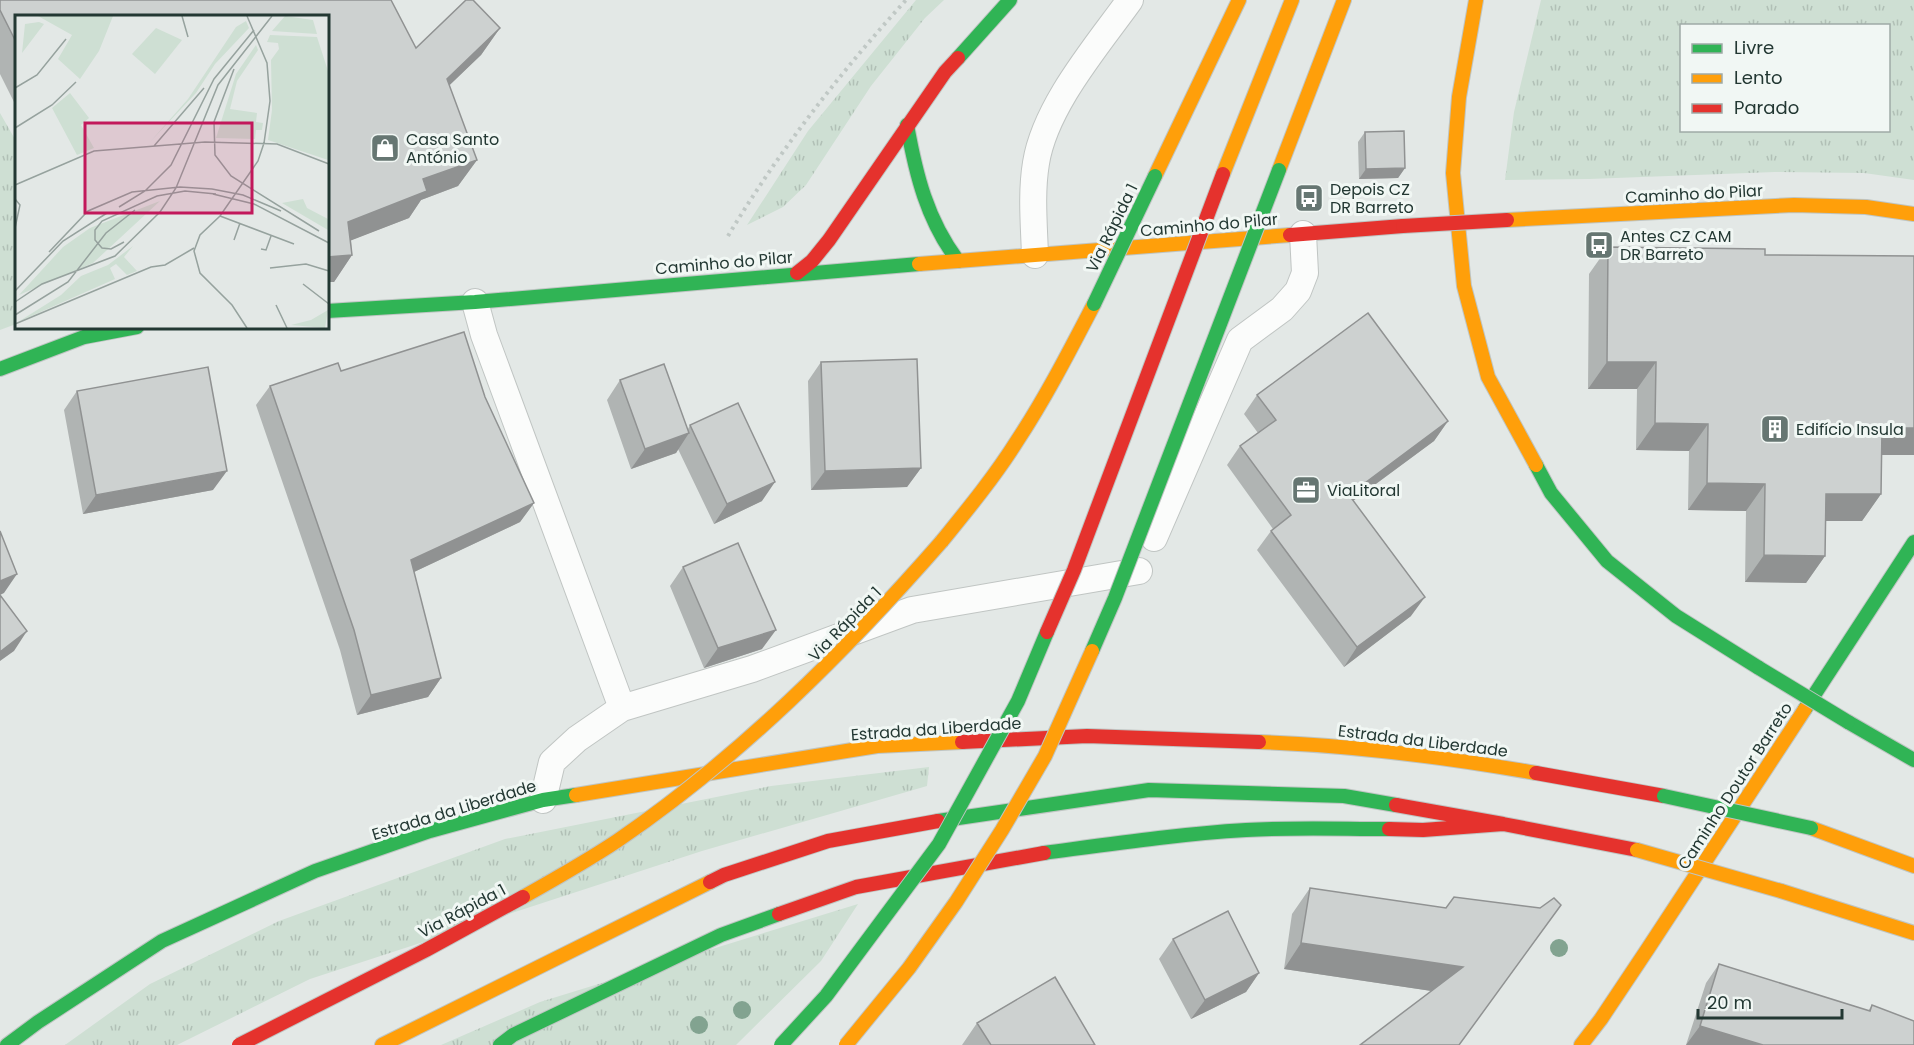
<svg xmlns="http://www.w3.org/2000/svg" width="1914" height="1045" font-family="Poppins,sans-serif">
  <style>
    .grass { fill: url(#grass-tufts); fill-rule: evenodd }
    .lines { fill: none; stroke-linecap: round; stroke-linejoin: round }
    .lane-casing { stroke: #c0c5c3; stroke-width: 28 }
    .fast-casing { stroke: #bfc5c3; stroke-width: 16 }
    .slow-casing { stroke: #bfc5c3; stroke-width: 16 }
    .jam-casing { stroke: #bfc5c3; stroke-width: 16 }
    .path { stroke: #c0c8c5; stroke-width: 4; stroke-dasharray: 3 4.5; stroke-linecap: butt }
    .lane { stroke: #fbfcfb; stroke-width: 26 }
    .fast { stroke: #30b455; stroke-width: 14 }
    .slow { stroke: #ff9f0a; stroke-width: 14 }
    .jam { stroke: #e5322d; stroke-width: 14 }
    .fast-bridge-casing { stroke: #bfc5c3; stroke-width: 16; stroke-linecap: butt }
    .slow-bridge-casing { stroke: #bfc5c3; stroke-width: 16; stroke-linecap: butt }
    .jam-bridge-casing { stroke: #bfc5c3; stroke-width: 16; stroke-linecap: butt }
    .fast-bridge { stroke: #30b455; stroke-width: 14 }
    .slow-bridge { stroke: #ff9f0a; stroke-width: 14 }
    .jam-bridge { stroke: #e5322d; stroke-width: 14 }
    .tree { fill: #82a390 }
    .wall { fill: #b0b4b3 }
    .shaded-wall { fill: #909292 }
    .building { fill: #cdd1d0; stroke: #909292; stroke-width: 1.5 }
    .labels { text-anchor: middle; dominant-baseline: central; stroke-width: 6; stroke-linejoin: round; paint-order: stroke }
    .poi-label { font-size: 16px; fill: #233833; stroke: #f1f7f4; text-anchor: start }
    .street-label { font-size: 16px; fill: #233833; stroke: #f1f7f4 }
    .inset-road { fill: none; stroke: #96a29e; stroke-width: 1.5 }
    .view { fill: #c2185b; fill-opacity: 0.15; stroke: #c2185b; stroke-width: 3 }
    .inset-edge { fill: none; stroke: #233833; stroke-width: 3 }
  </style>
  <defs>
    <pattern id="grass-tufts" width="24" height="20" patternUnits="userSpaceOnUse" patternTransform="scale(1.5)"><rect width="24" height="20" fill="#cedfd3"/><path d="M3 7l-1-3M5 7V3M7 7l1-3M15 17l-1-3M17 17v-4M19 17l1-3" fill="none" stroke="#b1c0b6"/></pattern>
  </defs>
  <rect width="100%" height="100%" fill="#e3e8e6"/>
  <path class="grass" d="M 916,0 L 944,0 L 925,18 L 871,86 L 806,185 L 783,207 L 747,225 L 808,131 Z
    M 1541,0 L 1914,0 L 1914,180 L 1864,173 L 1775,172 L 1589,179 L 1505,180 L 1514,112 ZM 1682,26 L 1888,26 L 1888,130 L 1682,130 Z
    M 0,113 L 16,141 L 16,324 L 0,330 Z
    M 929,767 L 927,786 L 702,851 L 310,979 L 177,1045 L 65,1045 L 150,984 L 279,921 L 505,839 L 771,786 Z
    M 858,904 L 821,961 L 736,1045 L 441,1045 L 540,1002 Z"/>
  <g class="lines">
    <g class="lane-casing">
      <path id="lane" d="M 1035,255 C 1034,225 1031,193 1036,163 C 1045,106 1097,46 1130,0
        M 475,302 L 484,335 L 622,708
        M 1154,538 L 1240,340 L 1282,309 L 1298,291 L 1305,273 L 1303,234
        M 543,800 L 552,762 L 577,739 L 622,708 L 752,669 L 912,610 L 1139,571"/>
    </g>
    <g class="fast-casing">
      <path id="fast" d="M 958,58 L 1010,0
        M 907,125 C 916,175 927,220 958,261
        M 327,311 L 475,302 L 919,264
        M 0,369 L 84,337 L 137,327
        M 1536,465 L 1551,493 L 1607,561 L 1676,616 L 1759,668
        M 1805,709 L 1914,542
        M 1848,722 L 1914,760
        M 938,821 L 1149,790 L 1344,796 L 1396,805
        M 1044,853 C 1111,844 1178,834 1246,830 C 1294,827 1341,829 1389,829
        M 7,1045 L 38,1022 L 162,941 L 315,871 L 430,831 L 543,800 L 576,795
        M 500,1045 L 513,1035 L 721,935 L 779,914"/>
    </g>
    <g class="slow-casing">
      <path id="slow" d="M 1476,0 L 1459,97 L 1453,173 L 1464,286 L 1488,377 L 1536,465
        M 1279,170 L 1344,0
        M 1223,174 L 1292,0
        M 1155,176 L 1239,0
        M 1507,220 L 1794,205 L 1866,207 L 1914,214
        M 919,264 L 1290,235
        M 942,541 C 968,509 995,476 1017,441 C 1046,397 1070,350 1094,304
        M 1259,742 C 1352,745 1445,757 1536,773
        M 576,795 L 877,746 L 962,742
        M 1811,828 L 1914,866
        M 1781,891 L 1914,933
        M 382,1045 L 710,882
        M 1581,1045 L 1601,1019 L 1647,950 L 1805,709"/>
    </g>
    <g class="jam-casing">
      <path id="jam" d="M 1290,235 L 1403,226
        M 797,273 L 812,261 L 829,240 L 945,72 L 958,58
        M 962,742 L 1087,736 L 1259,742
        M 1536,773 L 1664,796
        M 1396,805 L 1503,824
        M 1389,829 L 1423,830 L 1503,824 L 1637,850
        M 710,882 L 724,875 L 828,841 L 938,821
        M 779,914 L 856,887 L 1044,853"/>
    </g>
    <path class="path" d="M 728,236 C 779,151 839,74 906,0"/>
    <use href="#lane" class="lane"/>
    <use href="#fast" class="fast"/>
    <use href="#slow" class="slow"/>
    <use href="#jam" class="jam"/>
    <g class="fast-bridge-casing">
      <path id="fast-bridge" d="M 1094,304 L 1155,176
        M 1092,651 L 1115,598 L 1279,170
        M 1759,668 L 1848,722
        M 1664,796 L 1811,828
        M 781,1045 L 826,996 L 939,844 L 1018,701 L 1047,632"/>
    </g>
    <g class="slow-bridge-casing">
      <path id="slow-bridge" d="M 1637,850 L 1781,891
        M 523,897 C 555,879 587,861 617,841 C 740,757 845,652 942,541
        M 846,1045 L 909,968 L 956,902 L 1002,830 L 1045,756 L 1092,651"/>
    </g>
    <g class="jam-bridge-casing">
      <path id="jam-bridge" d="M 1403,226 L 1507,220
        M 1047,632 L 1074,570 L 1223,174
        M 239,1045 L 426,950 L 523,897"/>
    </g>
    <use href="#fast-bridge" class="fast-bridge"/>
    <use href="#slow-bridge" class="slow-bridge"/>
    <use href="#jam-bridge" class="jam-bridge"/>
  </g>
  <g class="tree">
    <circle cx="1559" cy="948" r="9"/>
    <circle cx="742" cy="1010" r="9"/>
    <circle cx="699" cy="1025" r="9"/>
  </g>
  <path class="wall" d="M 0,0 L 416,48 L 500,28 L 481,55 L 449,85 L 477,160 L 458,186 L 421,200 L 409,218 L 351,240 L 352,255 L 334,282 L 16,16 L 16,106 L 0,74 Z
    M 1365,132 L 1405,168 L 1398,178 L 1359,179 L 1358,142 Z
    M 1608,247 L 1765,255 L 1914,455 L 1882,455 L 1881,494 L 1862,521 L 1826,521 L 1825,556 L 1806,583 L 1745,582 L 1746,511 L 1688,510 L 1689,451 L 1636,450 L 1637,389 L 1588,389 L 1589,274 Z
    M 821,362 L 921,468 L 907,487 L 811,490 L 808,381 Z
    M 341,371 L 485,397 L 534,503 L 520,522 L 414,572 L 441,678 L 428,697 L 357,715 L 340,650 L 256,405 L 270,386 Z
    M 620,380 L 688,429 L 690,425 L 762,501 L 714,524 L 678,449 L 676,453 L 631,469 L 607,400 Z
    M 77,391 L 213,490 L 83,514 L 64,410 Z
    M 1257,395 L 1448,421 L 1434,441 L 1353,501 L 1411,616 L 1344,667 L 1257,550 L 1271,531 L 1273,529 L 1227,465 L 1240,446 L 1258,433 L 1244,414 Z
    M 683,567 L 762,649 L 704,668 L 670,586 Z
    M 1310,888 L 1543,930 L 1432,991 L 1284,969 L 1292,914 Z
    M 1173,939 L 1259,973 L 1246,992 L 1191,1019 L 1159,959 Z
    M 1719,964 L 1868,1011 L 1872,1005 L 1914,1021 L 1686,1045 L 1706,983 Z
    M 977,1023 L 1095,1045 L 962,1045 Z"/>
  <path class="shaded-wall" d="M 500,28 L 481,55 L 428,106 L 447,79 Z
    M 477,160 L 458,186 L 421,200 L 409,218 L 329,249 L 348,222 L 423,179 Z
    M 1405,168 L 1398,178 L 1359,179 L 1366,169 Z
    M 352,255 L 334,282 L 327,282 L 327,257 Z
    M 1607,362 L 1656,362 L 1637,389 L 1588,389 Z
    M 1448,421 L 1434,441 L 1335,514 L 1349,495 Z
    M 1655,423 L 1708,424 L 1689,451 L 1636,450 Z
    M 1882,428 L 1914,428 L 1914,455 L 1863,455 Z
    M 689,433 L 676,453 L 631,469 L 645,449 Z
    M 921,468 L 907,487 L 811,490 L 825,471 Z
    M 227,471 L 213,490 L 83,514 L 96,495 Z
    M 775,482 L 762,501 L 714,524 L 727,504 Z
    M 1707,483 L 1765,484 L 1746,511 L 1688,510 Z
    M 1826,494 L 1881,494 L 1862,521 L 1807,521 Z
    M 534,503 L 520,522 L 397,580 L 411,560 Z
    M 1764,555 L 1825,556 L 1806,583 L 1745,582 Z
    M 17,574 L 4,593 L 0,595 L 0,581 Z
    M 1425,597 L 1411,616 L 1344,667 L 1357,647 Z
    M 776,630 L 762,649 L 704,668 L 718,648 Z
    M 27,631 L 14,651 L 0,661 L 0,652 Z
    M 441,678 L 428,697 L 357,715 L 371,695 Z
    M 1301,943 L 1463,967 L 1445,993 L 1284,969 Z
    M 1259,973 L 1246,992 L 1191,1019 L 1205,1000 Z
    M 1700,1026 L 1763,1045 L 1686,1045 Z"/>
  <path class="building" d="M 0,0 L 391,0 L 416,48 L 466,0 L 473,0 L 500,28 L 447,79 L 477,160 L 423,179 L 427,191 L 348,222 L 352,255 L 327,257 L 327,16 L 16,16 L 16,42 L 0,10 Z
    M 1404,131 L 1405,168 L 1366,169 L 1365,132 Z
    M 1608,247 L 1765,249 L 1765,255 L 1914,256 L 1914,428 L 1882,428 L 1881,494 L 1826,494 L 1825,556 L 1764,555 L 1765,484 L 1707,483 L 1708,424 L 1655,423 L 1656,362 L 1607,362 Z
    M 1368,313 L 1448,421 L 1349,495 L 1425,597 L 1357,647 L 1271,531 L 1291,515 L 1240,446 L 1276,420 L 1257,395 Z
    M 464,332 L 485,397 L 534,503 L 411,560 L 441,678 L 371,695 L 354,630 L 270,386 L 338,363 L 341,371 Z
    M 917,359 L 921,468 L 825,471 L 821,362 Z
    M 664,364 L 689,433 L 645,449 L 620,380 Z
    M 208,367 L 227,471 L 96,495 L 77,391 Z
    M 738,403 L 775,482 L 727,504 L 690,425 Z
    M 0,531 L 17,574 L 0,581 Z
    M 738,543 L 776,630 L 718,648 L 683,567 Z
    M 0,595 L 27,631 L 0,652 Z
    M 1310,888 L 1446,908 L 1454,897 L 1540,908 L 1554,898 L 1561,905 L 1459,1045 L 1360,1045 L 1463,967 L 1301,943 Z
    M 1228,911 L 1259,973 L 1205,1000 L 1173,939 Z
    M 1719,964 L 1870,1011 L 1872,1005 L 1914,1021 L 1914,1045 L 1763,1045 L 1700,1026 Z
    M 1055,977 L 1095,1045 L 991,1045 L 977,1023 Z"/>
  <defs>
    <g id="shop-square" transform="scale(1.5)"><rect x="-9" y="-9" width="18" height="18" rx="4" fill="#667672" stroke="#f1f7f4"/><path d="M-5-2.5h2.3a2.7 3.5 0 0 1 5.4 0H5L5.5 6h-11ZM-1.5-2.5h3a1.5 2.3 0 0 0-3 0Z" fill="#fff"/></g>
    <g id="bus-square" transform="scale(1.5)"><rect x="-9" y="-9" width="18" height="18" rx="4" fill="#667672" stroke="#f1f7f4"/><path d="M-5-6H5V4H4V6H2V4H-2V6H-4V4H-5ZM-3.5-4V0h7V-4ZM-3.5 1.2v1.5H-2V1.2ZM2 1.2v1.5H3.5V1.2Z" fill="#fff"/></g>
    <g id="building-square" transform="scale(1.5)"><rect x="-9" y="-9" width="18" height="18" rx="4" fill="#667672" stroke="#f1f7f4"/><path d="M-4-6H4V6H1V3H-1V6H-4ZM-2.5-4.3h1.7v1.8h-1.7ZM.8-4.3h1.7v1.8H.8ZM-2.5-1h1.7V.8h-1.7ZM.8-1h1.7V.8H.8Z" fill="#fff"/></g>
    <g id="office-square" transform="scale(1.5)"><rect x="-9" y="-9" width="18" height="18" rx="4" fill="#667672" stroke="#f1f7f4"/><path d="M-6-3h4V-5.5h4V-3h4V5H-6ZM-1-4.5V-3h2v-1.5ZM-6 0V1H6V0Z" fill="#fff"/></g>
  </defs>
  <g fill-rule="evenodd">
    <use href="#shop-square" x="385" y="148"/>
    <use href="#bus-square" x="1309" y="198"/>
    <use href="#bus-square" x="1599" y="245"/>
    <use href="#building-square" x="1775" y="429"/>
    <use href="#office-square" x="1306" y="490"/>
  </g>
  <g class="labels">
    <g class="poi-label">
      <text x="406" y="139">Casa Santo<tspan x="406" dy="18">António</tspan></text>
      <text x="1330" y="189">Depois CZ<tspan x="1330" dy="18">DR Barreto</tspan></text>
      <text x="1620" y="236">Antes CZ CAM<tspan x="1620" dy="18">DR Barreto</tspan></text>
      <text x="1796" y="429">Edifício Insula</text>
      <text x="1327" y="490">ViaLitoral</text>
    </g>
    <g class="street-label">
      <text transform="translate(1694 194) rotate(-3)">Caminho do Pilar</text>
      <text transform="translate(1209 225) rotate(-5)">Caminho do Pilar</text>
      <text transform="translate(1112 228) rotate(-64)">Via Rápida 1</text>
      <text transform="translate(724 263) rotate(-5)">Caminho do Pilar</text>
      <text transform="translate(845 624) rotate(-46)">Via Rápida 1</text>
      <text transform="translate(936 729) rotate(-4)">Estrada da Liberdade</text>
      <text transform="translate(1423 741) rotate(7)">Estrada da Liberdade</text>
      <text transform="translate(1735 786) rotate(-57)">Caminho Doutor Barreto</text>
      <text transform="translate(454 810) rotate(-17)">Estrada da Liberdade</text>
      <text transform="translate(462 911) rotate(-28)">Via Rápida 1</text>
    </g>
  </g>
  <g transform="translate(15 15)">
    <rect width="314" height="314" fill="#e3e8e6"/>
    <path d="M 23,1 L 98,1 L 84,36 L 65,64 L 43,44 L 57,20 ZM 270,1 L 298,5 L 302,19 L 257,16 ZM 231,6 L 234,13 L 200,49 L 181,78 L 135,127 L 173,84 L 221,12 ZM 24,7 L 29,9 L 7,38 L 10,9 ZM 255,20 L 302,22 L 313,56 L 313,145 L 253,125 L 257,95 L 256,45 L 264,34 L 263,28 L 252,27 ZM 241,30 L 243,35 L 222,66 L 215,94 L 242,98 L 241,107 L 248,108 L 247,115 L 241,115 L 240,124 L 201,123 L 221,59 ZM 55,78 L 74,103 L 66,110 L 79,133 L 62,140 L 37,93 ZM 288,184 L 292,193 L 313,204 L 313,215 L 267,188 ZM 145,186 L 78,248 L 4,280 L 48,232 L 75,213 ZM 118,231 L 109,242 L 122,256 L 112,260 L 101,249 L 95,253 L 100,264 L 3,307 L 46,280 L 66,261 L 93,250 ZM 313,295 L 310,313 L 276,310 L 296,305 Z" fill="#cedfd3"/>
    <path d="M 141,13 L 167,25 L 140,59 L 117,39 Z" fill="#cedfd3"/>
    <path class="inset-road" d="M 167,1 L 173,22M 219,54 L 199,107 L 200,140 L 216,161 L 304,216M 0,73 L 22,60 L 51,24M 0,113 L 37,90 L 61,67M 139,131 L 189,73M 0,170 L 79,136 L 190,127 L 262,129 L 314,149M 198,179 L 239,189 L 314,228M 0,184 L 5,190 L 0,213M 104,192 L 130,176 L 156,150 L 199,64 L 239,15M 205,201 L 279,229M 219,225 L 225,208M 109,227 L 96,234 L 87,233 L 80,225 L 80,215 L 87,206 L 142,181 L 170,176 L 201,179M 246,234 L 251,235 L 256,221M 34,237 L 73,196 L 117,177 L 165,172 L 197,174 L 228,180 L 266,196M 255,253 L 291,249 L 314,256M 288,269 L 314,289M 0,276 L 48,226 L 92,198M 0,287 L 27,269 L 100,241 L 145,197 L 161,173 L 203,70 L 257,1M 261,290 L 272,313M 0,300 L 53,267 L 91,218 L 120,195M 0,309 L 136,252 L 150,250 L 179,233M 232,313 L 217,290 L 185,258 L 179,236 L 185,220 L 205,201 L 243,146 L 249,128 L 255,86 L 252,48 L 232,1"/>
    <path class="view" d="M 70,108 L 237,108 L 237,198 L 70,198 Z"/>
    <rect width="314" height="314" class="inset-edge"/>
  </g>
  <rect x="1680" y="24" width="210" height="108" fill="#f1f7f4" stroke="#9faba7" stroke-width="1.5"/>
  <rect x="1692" y="44" width="30" height="9" fill="#30b455" stroke="#9faba7" stroke-width="1.5"/>
  <text x="1734" y="54" font-size="18" fill="#233833">Livre</text>
  <rect x="1692" y="74" width="30" height="9" fill="#ff9f0a" stroke="#9faba7" stroke-width="1.5"/>
  <text x="1734" y="84" font-size="18" fill="#233833">Lento</text>
  <rect x="1692" y="104" width="30" height="9" fill="#e5322d" stroke="#9faba7" stroke-width="1.5"/>
  <text x="1734" y="114" font-size="18" fill="#233833">Parado</text>
  <path d="M1698 1009v9h144v-9" fill="none" stroke="#233833" stroke-width="3"/>
  <text x="1707" y="1009" font-size="18" fill="#233833" stroke="#f1f7f4" stroke-width="4.5" paint-order="stroke">20 m</text>
</svg>
